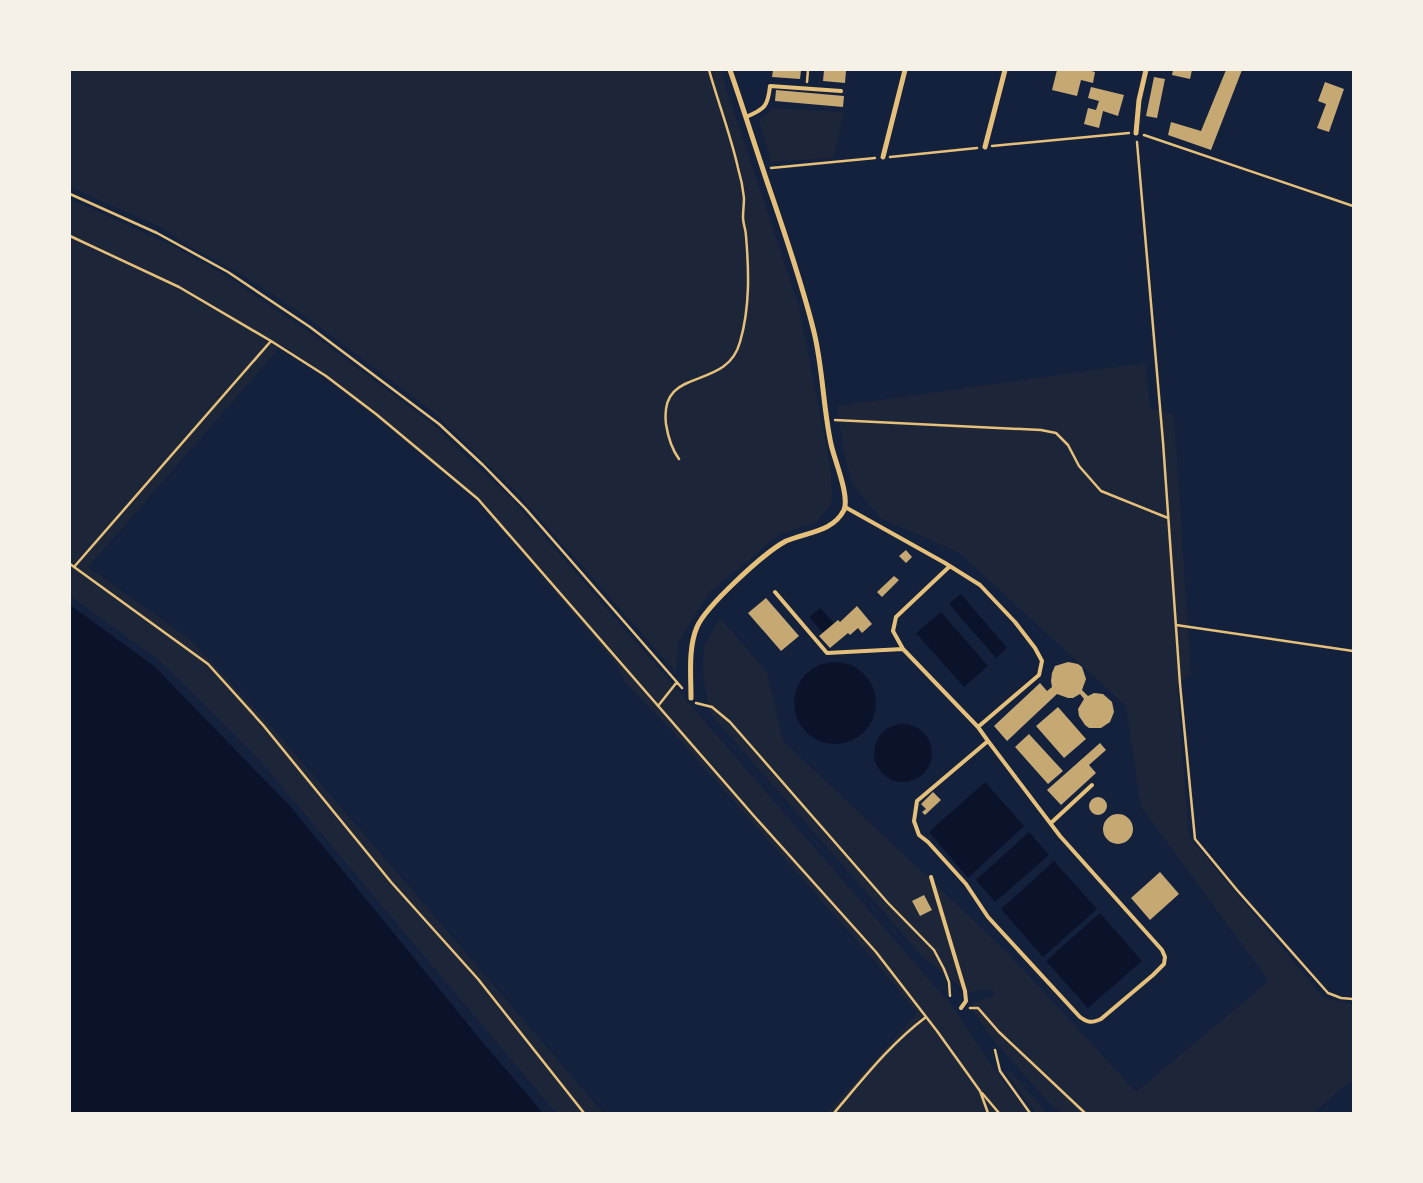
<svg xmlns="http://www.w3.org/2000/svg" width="1423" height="1183" font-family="'Space Grotesk',sans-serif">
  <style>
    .green { fill: #1d2539 }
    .water { fill: #0b132b }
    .building { fill: #c6a872 }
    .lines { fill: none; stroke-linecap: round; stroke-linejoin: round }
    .path { stroke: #e5c07b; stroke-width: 2.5 }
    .service { stroke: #e5c07b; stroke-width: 4 }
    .minor { stroke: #e5c07b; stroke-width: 5 }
  </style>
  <rect width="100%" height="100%" fill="#14213d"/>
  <path class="green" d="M 70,70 L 720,70 L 799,307 L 831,471 L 832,504 L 815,523 L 780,534 L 709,593 L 678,643 L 676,672 L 518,494 L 433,412 L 309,319 L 243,275 L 189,246 L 160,227 L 70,187 Z
    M 773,108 L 844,112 L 833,158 L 771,162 L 759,120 Z
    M 70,199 L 173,246 L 226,276 L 312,334 L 431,423 L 513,501 L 952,1006 L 991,1065 L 1028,1113 L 827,1113 L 917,1013 L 881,968 L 662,720 L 625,682 L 618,666 L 477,500 L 378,419 L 282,345 L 88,567 L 192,641 L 278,734 L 603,1113 L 556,1113 L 257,757 L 160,661 L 70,596 Z
    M 1145,363 L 1150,408 L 1174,415 L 1191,675 L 1177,684 L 1189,837 L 1324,998 L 1353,1004 L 1353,1079 L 1313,1113 L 1063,1113 L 1050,1104 L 989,1035 L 973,1010 L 973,1002 L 994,996 L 994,990 L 979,990 L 968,993 L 922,956 L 710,713 L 703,674 L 704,646 L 720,618 L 767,672 L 783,741 L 1006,951 L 1136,1092 L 1269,981 L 1141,807 L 1126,706 L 958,552 L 880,518 L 853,485 L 845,459 L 837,406 Z
    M 1009,1070 L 1047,1113 L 1036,1113 L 1006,1073 Z"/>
  <path class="water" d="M 961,594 L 1007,648 L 996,658 L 949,604 Z
    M 70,605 L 154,666 L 291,807 L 480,1039 L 543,1113 L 70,1113 Z
    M 820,608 L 834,623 L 823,633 L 809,617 Z
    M 941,612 L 988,666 L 964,687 L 916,633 Z
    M794 703a41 41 0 1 1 82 0a41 41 0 1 1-82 0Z
    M874 753a29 29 0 1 1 58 0a29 29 0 1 1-58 0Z
    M 985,782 L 1024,826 L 968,878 L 929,832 Z
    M 1029,832 L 1049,855 L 995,902 L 976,880 Z
    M 1054,861 L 1097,909 L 1043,957 L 1001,909 Z
    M 1100,913 L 1142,961 L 1088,1008 L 1046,961 Z"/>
  <path class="building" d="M 773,70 L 801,70 L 800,79 L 772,77 Z
    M 824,70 L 846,71 L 845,83 L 823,81 Z
    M 1057,70 L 1088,70 L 1095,72 L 1093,83 L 1081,80 L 1077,96 L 1052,90 Z
    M 1173,70 L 1192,70 L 1190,79 L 1172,75 Z
    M 1226,70 L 1242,70 L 1211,150 L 1168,135 L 1171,122 L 1201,131 Z
    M 1154,77 L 1165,79 L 1157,118 L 1146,116 Z
    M 1325,82 L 1344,89 L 1329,132 L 1317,128 L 1326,104 L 1318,101 Z
    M 1091,87 L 1124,95 L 1118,116 L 1103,111 L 1099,128 L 1084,124 L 1088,108 L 1096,110 L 1099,101 L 1088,98 Z
    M 776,90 L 844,96 L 843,107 L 775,101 Z
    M 906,550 L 912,557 L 906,563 L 899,556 Z
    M 894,576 L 899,580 L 882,597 L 877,592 Z
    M 766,598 L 799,636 L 781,651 L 748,613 Z
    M 857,606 L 872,624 L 862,633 L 858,628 L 850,635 L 848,633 L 830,648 L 819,636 L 838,620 L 840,622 Z
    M 1068,662 L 1078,664 L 1082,667 L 1086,679 L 1082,690 L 1088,696 L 1094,693 L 1103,694 L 1112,702 L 1114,712 L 1110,722 L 1101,728 L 1089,728 L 1085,725 L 1079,716 L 1078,709 L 1084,699 L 1080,694 L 1073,698 L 1068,698 L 1057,694 L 1007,741 L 994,726 L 1040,683 L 1047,691 L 1052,687 L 1051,681 L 1052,673 L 1055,666 Z
    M 1058,707 L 1086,739 L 1064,758 L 1036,726 Z
    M 1029,734 L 1063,771 L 1048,784 L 1015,747 Z
    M 1100,743 L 1106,750 L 1089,765 L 1096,773 L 1061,805 L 1047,790 Z
    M 933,792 L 941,800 L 925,815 L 922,812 L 926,809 L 921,804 Z
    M1089 806a9 9 0 1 1 18 0a9 9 0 1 1-18 0Z
    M1103 829a15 15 0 1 1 30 0a15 15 0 1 1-30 0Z
    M 1160,872 L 1179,894 L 1150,920 L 1131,898 Z
    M 924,895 L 932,910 L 920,916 L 912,901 Z"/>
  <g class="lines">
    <path class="path" d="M 807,82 L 808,70
      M 1144,135 L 1353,206
      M 1137,142 L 1163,442 L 1180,684 L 1195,839 L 1237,890 L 1328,993 L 1341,998 L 1353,999
      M 992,146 L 1129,133
      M 890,157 L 977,148
      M 771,168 L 875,158
      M 70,194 L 157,233 L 228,272 L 310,327 L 439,424 L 483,465 L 525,508 L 682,688
      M 70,236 L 179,287 L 271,341 L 326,376 L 376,414 L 478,499 L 754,816 L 876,952 L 937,1031 L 980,1091 L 988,1113
      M 835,420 L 1041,430 L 1056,433 L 1068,445 L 1079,466 L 1101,491 L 1168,518
      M 679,459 C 671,448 668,437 666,424 C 659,364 726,393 740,342 C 750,308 749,271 746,236 C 746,230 743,224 743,217 C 743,211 744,205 744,198 C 743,188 741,178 738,168 C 731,136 718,102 709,70
      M 70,564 L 208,664 L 263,725 L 391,882 L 478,979 L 584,1113
      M 74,567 L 271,341
      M 1176,625 L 1353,651
      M 696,703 L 712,707 L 730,722 L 888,903 L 934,950 L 944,969 L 949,982 L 950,996
      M 658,706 L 677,682
      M 970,1008 L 978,1008 L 999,1032 L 1085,1113
      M 995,1050 L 1000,1071 L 1030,1113
      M 982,1093 L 999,1113
      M 834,1113 C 863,1079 890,1044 926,1017"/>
    <path class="service" d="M 746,117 C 765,109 768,106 770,86 L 841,91
      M 845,507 L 945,563 L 980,585 L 1015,622 L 1035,648 L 1042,661 L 1039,675 L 978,727
      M 950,566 L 896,617 L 893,631 L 903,649 L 978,727 L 988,741 L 1060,836 L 1162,950 L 1165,957 L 1164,964 L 1153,975 L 1101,1019 C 1092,1023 1088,1023 1080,1017 L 988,917 L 966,884 L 928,842 L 919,835 L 914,821 L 917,801 L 988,741
      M 775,592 L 827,653 L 903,649
      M 1051,823 L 1092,785
      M 931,877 L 965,991 L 966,1001 L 961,1008"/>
    <path class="minor" d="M 1136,133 L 1139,100 L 1146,70
      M 985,147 L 1005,70
      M 883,157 L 905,70
      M 691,698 C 691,675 688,648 697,627 C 706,606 765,552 786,541 C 807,532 833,532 844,510 C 850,496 834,459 831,444 C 823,407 823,369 814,332 C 803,287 788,243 773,199 C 758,156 745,113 730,70"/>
  </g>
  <rect width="1423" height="1183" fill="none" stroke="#f6f1e7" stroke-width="142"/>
</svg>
